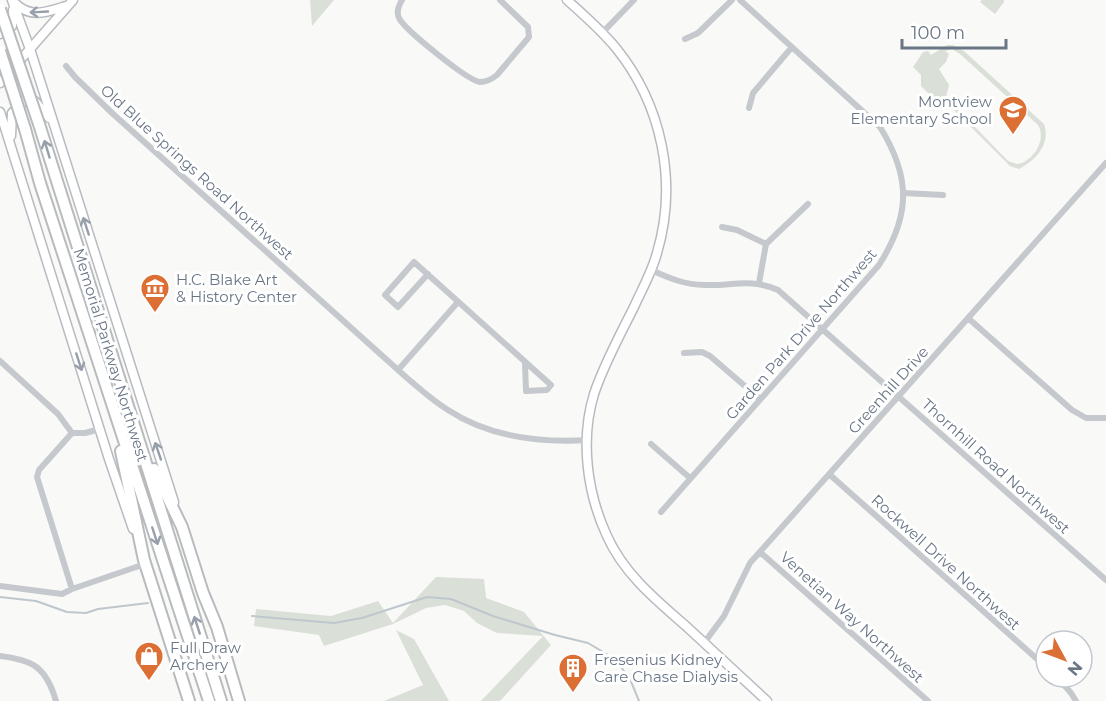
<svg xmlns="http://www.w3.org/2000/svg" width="1106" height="701" font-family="Montserrat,sans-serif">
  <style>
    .green { fill: #dae0d8; fill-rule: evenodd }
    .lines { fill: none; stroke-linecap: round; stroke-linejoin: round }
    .stream { stroke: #bfc7cc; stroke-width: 2 }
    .secondary-casing { stroke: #b7bbc0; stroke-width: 11 }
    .highway-casing { stroke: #b8bbbe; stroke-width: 14 }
    .street { stroke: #c5c8cc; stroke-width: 6 }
    .secondary { stroke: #fff; stroke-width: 8 }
    .highway { stroke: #fff; stroke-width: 10 }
    .highway-bridge-casing { stroke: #b8bbbe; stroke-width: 14; stroke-linecap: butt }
    .highway-bridge { stroke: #fff; stroke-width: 10 }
    .oneway { stroke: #969faa }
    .labels { text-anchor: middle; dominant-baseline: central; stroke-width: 6; stroke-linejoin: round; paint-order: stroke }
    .poi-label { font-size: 15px; fill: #697686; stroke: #fff; text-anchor: start }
    .street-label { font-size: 15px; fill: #697686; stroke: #fff }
  </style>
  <rect width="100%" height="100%" fill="#f9f9f7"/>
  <path class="green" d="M 310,0 L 334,0 L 312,26 Z
    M 982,0 L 1004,0 L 1004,2 L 995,14 L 980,2 Z
    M 947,45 L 953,45 L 964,51 L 1044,124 C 1051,144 1036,160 1019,169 L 1010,166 L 946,102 L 944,109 L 921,86 L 921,75 L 913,67 L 923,52 L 928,51 L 931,55 ZM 952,49 L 960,54 L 1038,125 C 1047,140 1033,162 1017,164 L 1008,161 L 946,97 L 949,85 L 939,69 L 946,62 L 949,54 L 945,51 Z
    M 436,577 L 484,579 L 486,598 L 524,612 L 551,645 L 500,701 L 481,701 L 543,636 L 497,633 L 477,623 L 464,611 L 445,605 L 426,608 L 393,624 L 324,646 L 319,635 L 254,626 L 256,609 L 331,616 L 378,601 L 393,623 Z
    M 396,630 L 414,639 L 449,701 L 384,701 L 423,685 Z"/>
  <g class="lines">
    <path class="stream" d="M 0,597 L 36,601 L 67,612 L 86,613 L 98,609 L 148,603
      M 252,616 L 334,623 L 362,618 L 427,597 L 451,599 L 493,616 L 555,635 L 588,643 L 615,659 L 630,679 L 639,701"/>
    <g class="secondary-casing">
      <path id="secondary" d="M 12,0 L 30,49 L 174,502
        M 567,0 C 584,15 601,30 616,48 C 662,105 678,182 657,253 C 652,272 642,289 634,307 C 620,335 604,364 594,394 C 580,440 587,493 607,536 C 624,574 656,600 687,627 C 714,652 740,676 767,701
        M 15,3 C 31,19 47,12 66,6
        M 0,34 L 12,26 L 13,10
        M 0,83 L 73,0
        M 0,112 L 109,459 L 133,529
        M 11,136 L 12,113 L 26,99 L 35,101 L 49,118"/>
    </g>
    <g class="highway-casing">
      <path id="highway" d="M 39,124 L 221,701
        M 25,129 L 40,183 L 209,701
        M 121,451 L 144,560 L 189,701
        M 154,469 L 182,527 L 203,593 L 217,627 L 239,701"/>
    </g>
    <path class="street" d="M 402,0 C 399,5 396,12 399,18 C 404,29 468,81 480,82 C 487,82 492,79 497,75 L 529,37 L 528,27 L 500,0
      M 602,33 L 634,0
      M 685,39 L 698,33 L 732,0
      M 66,66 L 75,77 L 112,113 L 407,378 C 420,389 433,401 448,410 C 489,437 539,443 588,440
      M 749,108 L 753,93 L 792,47
      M 903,193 L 943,195
      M 722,227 L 737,230 L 766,244
      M 651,270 C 669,278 685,285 705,285 C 732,286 751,278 778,290 L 1106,580
      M 428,274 L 398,307 L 385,295 L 414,262 L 551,385 L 547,390 L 526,391 L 525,363
      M 759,283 L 766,244 L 808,204
      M 968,318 L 1072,410 L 1086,418 L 1106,418
      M 684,353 L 702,352 L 710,356 L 760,399
      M 0,361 L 58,414 L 72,433
      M 398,370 L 458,302
      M 72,433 L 85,433 L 100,429
      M 651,444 L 690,478
      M 829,474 L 1046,667
      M 661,512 L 879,265 C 911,215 911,177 880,127 L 740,0
      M 760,552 L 928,701
      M 0,586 L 62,594 L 72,589 L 145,564
      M 72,589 L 37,477 L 39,470 L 72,433
      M 704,643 L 724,616 L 750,563 L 1106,163
      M 0,656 C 33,660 46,667 56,701
      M 1057,677 L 1071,693 L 1076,701"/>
    <use href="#secondary" class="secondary"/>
    <use href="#highway" class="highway"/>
    <g class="highway-bridge-casing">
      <path id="highway-bridge" d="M 0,9 L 39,124
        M 0,51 L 25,129"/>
    </g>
    <use href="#highway-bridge" class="highway-bridge"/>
  </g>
  <defs><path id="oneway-shaft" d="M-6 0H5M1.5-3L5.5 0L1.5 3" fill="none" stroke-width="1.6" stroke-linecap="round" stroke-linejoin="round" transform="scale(1.5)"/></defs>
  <g class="oneway">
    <use href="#oneway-shaft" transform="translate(39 12) rotate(177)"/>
    <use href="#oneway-shaft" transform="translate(47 149) rotate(-107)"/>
    <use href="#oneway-shaft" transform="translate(86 226) rotate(-108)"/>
    <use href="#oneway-shaft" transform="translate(79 362) rotate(72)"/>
    <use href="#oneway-shaft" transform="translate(158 451) rotate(-109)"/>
    <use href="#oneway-shaft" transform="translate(155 536) rotate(72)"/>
    <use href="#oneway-shaft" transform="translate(197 625) rotate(-108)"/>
  </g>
  <defs>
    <g id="school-pin" transform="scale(1.5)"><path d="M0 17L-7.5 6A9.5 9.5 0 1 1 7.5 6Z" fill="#dc6f34" stroke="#fff"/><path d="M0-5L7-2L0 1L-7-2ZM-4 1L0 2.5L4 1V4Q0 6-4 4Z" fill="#fff"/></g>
    <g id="museum-pin" transform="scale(1.5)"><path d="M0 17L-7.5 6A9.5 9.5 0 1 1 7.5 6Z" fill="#dc6f34" stroke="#fff"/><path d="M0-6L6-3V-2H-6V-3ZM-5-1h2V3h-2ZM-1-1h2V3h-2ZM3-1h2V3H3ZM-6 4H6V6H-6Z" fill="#fff"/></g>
    <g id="shop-pin" transform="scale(1.5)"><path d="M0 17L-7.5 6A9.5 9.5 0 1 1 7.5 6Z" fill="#dc6f34" stroke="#fff"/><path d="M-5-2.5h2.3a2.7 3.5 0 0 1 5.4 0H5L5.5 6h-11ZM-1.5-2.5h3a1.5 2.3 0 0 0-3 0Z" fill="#fff"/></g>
    <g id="building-pin" transform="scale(1.5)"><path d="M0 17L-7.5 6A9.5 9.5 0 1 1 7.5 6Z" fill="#dc6f34" stroke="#fff"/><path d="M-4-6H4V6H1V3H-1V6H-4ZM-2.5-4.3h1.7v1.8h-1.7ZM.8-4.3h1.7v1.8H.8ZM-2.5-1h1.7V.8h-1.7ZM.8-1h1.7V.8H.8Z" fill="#fff"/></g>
  </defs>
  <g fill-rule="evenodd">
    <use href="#school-pin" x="1013" y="110"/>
    <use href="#museum-pin" x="155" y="288"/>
    <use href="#shop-pin" x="149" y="656"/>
    <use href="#building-pin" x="573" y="668"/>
  </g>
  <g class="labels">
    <g class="poi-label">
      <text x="992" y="101" text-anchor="end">Montview<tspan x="992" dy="17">Elementary School</tspan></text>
      <text x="176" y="279">H.C. Blake Art<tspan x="176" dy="17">&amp; History Center</tspan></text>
      <text x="170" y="647">Full Draw<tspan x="170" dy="17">Archery</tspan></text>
      <text x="594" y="659">Fresenius Kidney<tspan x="594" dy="17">Care Chase Dialysis</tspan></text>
    </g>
    <g class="street-label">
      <text transform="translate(197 172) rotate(42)">Old Blue Springs Road Northwest</text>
      <text transform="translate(801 334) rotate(-49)">Garden Park Drive Northwest</text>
      <text transform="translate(111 355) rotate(73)">Memorial Parkway Northwest</text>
      <text transform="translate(888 390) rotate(-48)">Greenhill Drive</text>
      <text transform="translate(996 466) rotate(42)">Thornhill Road Northwest</text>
      <text transform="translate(946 562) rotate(42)">Rockwell Drive Northwest</text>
      <text transform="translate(852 617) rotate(42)">Venetian Way Northwest</text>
    </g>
  </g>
  <g transform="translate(1064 659) rotate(131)"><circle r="28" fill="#ffffff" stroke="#c3c8cf" stroke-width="1.5"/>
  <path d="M0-4.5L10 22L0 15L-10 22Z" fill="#dc6f34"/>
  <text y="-9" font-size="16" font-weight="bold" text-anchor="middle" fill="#697686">N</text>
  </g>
  <path d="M902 39v9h104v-9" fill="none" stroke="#697686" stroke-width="3"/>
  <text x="911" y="39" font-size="18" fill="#697686" stroke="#ffffff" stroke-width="4.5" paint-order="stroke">100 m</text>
</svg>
